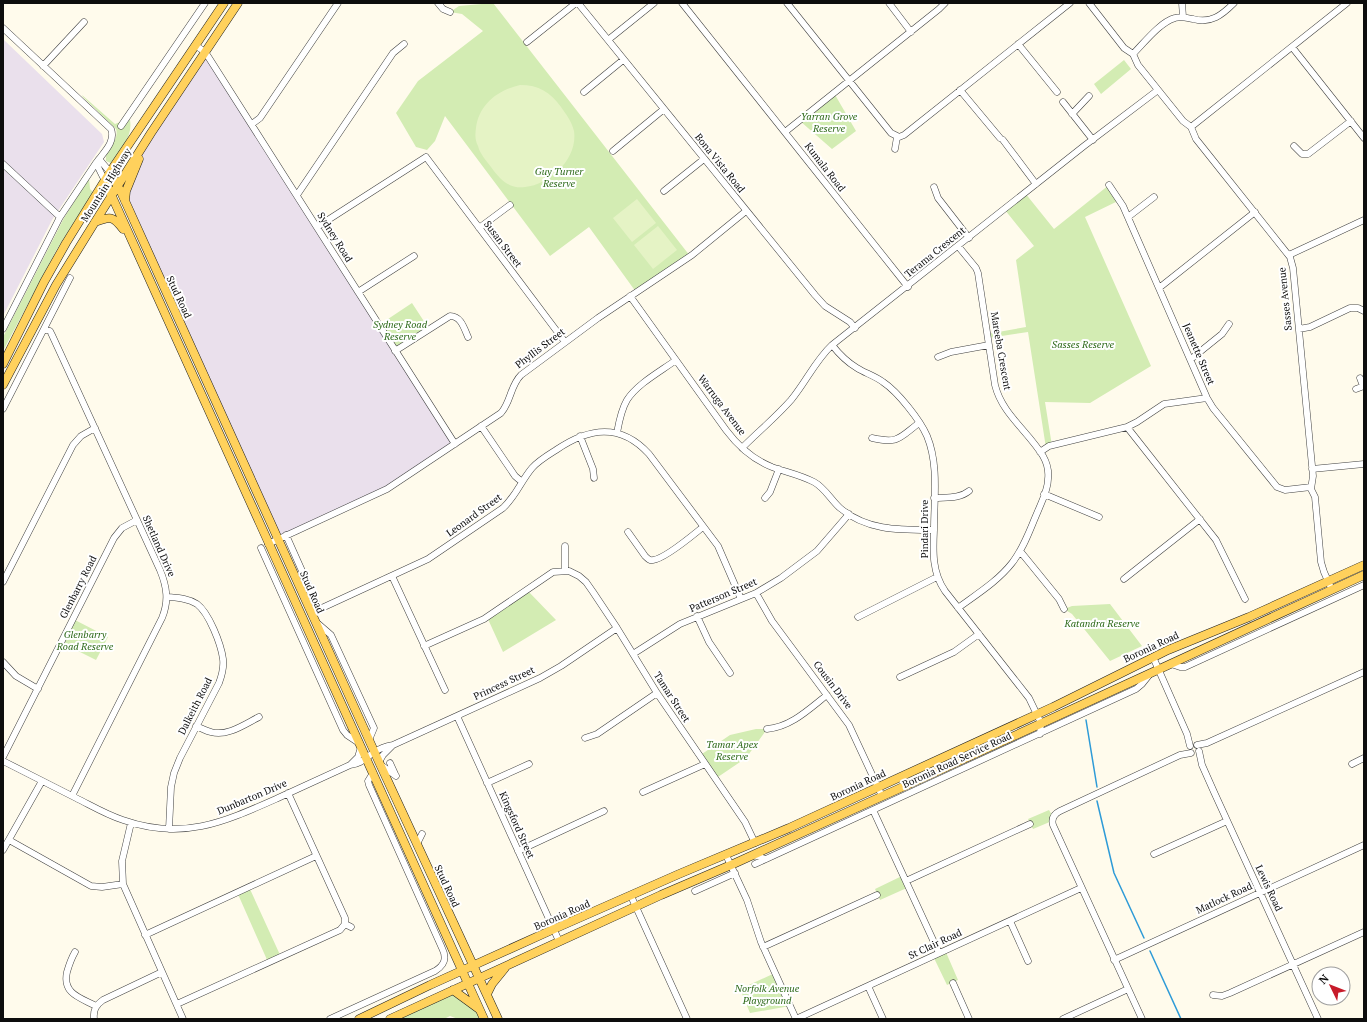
<svg xmlns="http://www.w3.org/2000/svg" width="1367" height="1022" font-family="'PT Serif',serif">
  <style>
    .industrial { fill: #eae0ec }
    .green { fill: #d3ecb3 }
    .pitch { fill: #e5f3c5 }
    .lines { fill: none; stroke-linecap: round; stroke-linejoin: round }
    .stream { stroke: #2e9bd7; stroke-width: 1.5 }
    .minor-casing { stroke: #404040; stroke-width: 7 }
    .major-casing { stroke: #1e1e1e; stroke-width: 9 }
    .minor { stroke: #fff; stroke-width: 6 }
    .major { stroke: #ffd15c; stroke-width: 8 }
    .labels { text-anchor: middle; dominant-baseline: central; stroke-width: 4; stroke-linejoin: round; paint-order: stroke }
    .park-label { font-size: 10px; font-style: italic; fill: #2c6918; stroke: #fff }
    .street-label { font-size: 10px; fill: #0d0d0d; stroke: #fff }
  </style>
  <rect width="100%" height="100%" fill="#fffbec"/>
  <path class="industrial" d="M 3,39 L 102,134 L 104,142 L 52,220 L 3,316 Z
    M 205,52 L 455,444 L 404,478 L 278,539 L 126,193 L 151,133 Z"/>
  <path class="green" d="M 493,3 L 690,256 L 636,292 L 589,227 L 550,256 L 445,116 L 435,141 L 427,150 L 416,147 L 396,113 L 418,81 L 483,31 L 462,14 L 450,12 L 459,6 Z
    M 1124,60 L 1131,69 L 1101,94 L 1094,84 Z
    M 834,93 L 856,131 L 832,149 L 800,121 Z
    M 82,95 L 115,124 L 120,122 L 126,113 L 126,114 L 119,126 L 123,128 L 129,120 L 130,120 C 133,136 121,151 111,163 L 106,161 C 104,148 120,142 116,129 L 83,97 Z
    M 89,178 L 90,189 L 93,192 L 57,249 L 3,351 L 3,337 L 64,218 Z
    M 1109,185 L 1120,200 L 1085,217 L 1151,366 L 1090,403 L 1045,402 L 1052,446 L 1046,448 L 1028,332 L 988,338 L 987,334 L 1026,327 L 1016,260 L 1034,246 L 1005,210 L 1025,193 L 1054,229 Z
    M 412,303 L 429,329 L 395,351 L 379,325 Z
    M 527,590 L 556,620 L 503,652 L 487,617 Z
    M 1110,604 L 1142,646 L 1110,661 L 1072,614 L 1064,609 L 1072,606 Z
    M 73,619 L 108,637 L 96,660 L 62,643 Z
    M 756,729 L 767,729 L 746,758 L 715,779 L 699,756 L 730,735 Z
    M 1049,810 L 1053,817 L 1052,821 L 1033,829 L 1028,819 Z
    M 904,875 L 909,887 L 880,900 L 875,889 Z
    M 249,887 L 281,957 L 268,962 L 237,892 Z
    M 945,950 L 958,980 L 947,985 L 933,956 Z
    M 775,973 L 790,1006 L 750,1013 L 740,989 Z
    M 453,990 L 484,1019 L 458,1019 L 450,1016 L 444,1019 L 390,1019 Z"/>
  <path class="pitch" d="M 520,85 C 539,85 550,92 561,107 C 566,114 572,122 574,131 C 578,158 551,184 525,187 C 508,189 500,179 491,167 C 486,160 480,154 478,146 C 475,140 475,135 476,128 C 479,104 498,90 520,85 Z
    M 637,199 L 656,223 L 632,242 L 613,218 Z
    M 658,226 L 677,250 L 653,269 L 634,245 Z"/>
  <g class="lines">
    <path class="stream" d="M 1086,720 L 1097,787
      M 1097,801 L 1114,873 L 1144,938
      M 1150,951 L 1181,1019"/>
    <g class="minor-casing">
      <path id="minor" d="M 438,3 L 443,9 L 450,12
        M 578,3 L 815,295 L 825,306 L 850,322 L 855,328
        M 682,3 L 908,287
        M 787,3 L 891,133 L 899,137 L 904,135 L 1070,3
        M 889,3 L 911,32
        M 1089,3 L 1124,48 L 1133,54 L 1138,65 L 1183,121 L 1191,127 L 1196,139 L 1290,257 L 1293,268 L 1313,476 L 1311,489 L 1315,497 L 1321,562 L 1324,572 L 1332,590
        M 1182,3 L 1183,17
        M 3,28 L 111,129 C 116,142 103,153 96,163 L 105,181
        M 608,40 L 654,3
        M 527,42 L 576,3
        M 1018,44 L 1057,92
        M 195,45 L 205,52 L 209,58 L 455,444
        M 1292,47 L 1364,138
        M 1133,54 C 1144,43 1160,22 1175,18 C 1181,16 1187,18 1193,19 C 1211,24 1222,15 1234,3
        M 43,66 L 84,22
        M 960,90 L 1000,138
        M 584,92 L 623,60
        M 1063,102 L 1093,140
        M 1072,114 L 1089,96
        M 252,124 L 260,118 L 338,3
        M 121,126 L 205,3
        M 1191,127 L 1347,3
        M 785,132 L 939,9 L 945,3
        M 1003,140 L 1036,184
        M 1294,146 L 1302,154 L 1308,154 L 1351,121
        M 895,149 L 897,137
        M 613,151 L 664,109
        M 426,157 L 565,342
        M 99,159 L 110,172
        M 3,164 L 60,217
        M 1109,185 L 1123,206 L 1207,398 L 1213,408 L 1277,487 L 1285,490 L 1311,487
        M 934,187 L 938,198 L 969,238
        M 664,191 L 704,159
        M 297,195 L 393,53 L 404,44
        M 1128,217 L 1154,197
        M 317,227 L 426,157
        M 479,228 L 510,205
        M 958,246 L 976,268 L 978,273 L 995,385 C 1002,414 1028,431 1043,456 C 1047,463 1049,471 1048,479 C 1048,490 1042,501 1038,511 C 1030,529 1024,548 1012,563 C 998,581 977,594 958,608
        M 1289,255 L 1364,220
        M 1159,288 L 1255,212
        M 358,292 L 414,256
        M 630,296 L 726,430 C 738,446 754,460 772,467 C 786,472 801,475 814,482 C 825,488 831,500 840,508 C 867,531 900,530 934,530
        M 3,329 L 60,217 L 96,163
        M 44,329 L 50,331 L 52,335 L 160,570 C 167,587 169,601 162,618 L 72,796
        M 1299,329 L 1310,327 L 1350,308 L 1358,308 L 1364,311
        M 832,345 C 839,354 847,362 857,368 C 865,373 875,376 883,382 C 898,392 920,420 927,436 C 939,465 934,499 934,530 C 933,552 932,572 945,591 L 1029,698 L 1041,723 L 1040,734
        M 395,351 L 450,316 C 461,316 464,328 468,337
        M 938,357 L 951,352 L 989,345
        M 1191,359 L 1222,334 L 1229,324
        M 1360,378 L 1363,386
        M 1356,389 L 1364,386
        M 3,409 L 70,278
        M 481,426 L 515,476 L 522,482
        M 1127,427 L 1216,540 L 1245,599
        M 617,433 C 619,422 621,410 627,400 C 637,384 661,371 676,360
        M 580,436 L 593,469 L 594,478
        M 872,438 C 899,444 899,438 919,423
        M 742,448 C 758,432 776,417 791,400 C 806,382 815,361 832,345 L 1084,146 L 1158,90
        M 1040,452 L 1049,446 L 1127,427 L 1137,422 L 1164,404 L 1207,398
        M 1312,469 L 1364,464
        M 1044,494 L 1099,517
        M 765,498 L 770,492 L 779,469
        M 934,498 C 947,497 959,499 969,491
        M 628,532 L 645,556 C 648,559 650,561 653,560 C 665,559 693,535 703,527
        M 286,535 L 319,609
        M 268,544 L 387,489 L 501,413 C 511,402 510,386 521,375 L 598,318 L 692,255 L 746,211
        M 565,546 L 565,571
        M 261,548 L 343,730 L 347,735 L 359,743
        M 1020,551 L 1059,599 L 1064,609
        M 392,576 L 445,690
        M 1124,579 L 1200,519
        M 3,582 L 73,445 L 81,436 L 95,428
        M 756,593 L 772,621 L 849,725 L 882,796
        M 167,597 C 178,598 187,598 197,604 C 209,613 221,644 223,659 C 224,667 222,675 219,683 L 180,758 L 174,773 L 171,787 L 169,829
        M 311,613 L 428,559 L 503,508 C 516,496 521,481 532,468 C 538,461 548,455 556,450 C 588,428 620,422 649,454 L 718,546 L 741,599
        M 697,616 L 709,642 L 730,673
        M 858,617 L 937,577
        M 316,622 L 331,635 L 374,728 L 369,740
        M 424,646 L 484,619 L 553,572 L 569,571 L 579,576 L 586,582 L 593,592 L 617,628 L 657,693 L 745,822 L 755,843
        M 633,654 L 680,624 L 756,593 L 781,578 L 817,551 L 849,514
        M 1153,657 L 1187,734 L 1190,746
        M 3,662 L 16,676 L 38,689
        M 1171,664 L 1180,667 L 1185,667 L 1364,585
        M 900,677 L 954,652 L 979,634
        M 457,716 L 559,941
        M 196,726 C 201,728 206,731 211,732 C 227,737 245,724 259,717
        M 767,729 C 791,727 809,709 827,695
        M 585,738 L 597,734 L 657,693
        M 1197,745 L 1207,743 L 1364,672
        M 1199,751 L 1202,765 L 1214,792 L 1318,1019
        M 3,757 L 114,538 L 122,528 L 137,520
        M 3,761 C 27,773 52,786 76,798 C 92,806 107,815 123,820 C 183,841 224,822 278,798 C 302,787 326,776 350,765 C 364,763 365,757 375,752 C 380,748 387,746 393,745 L 540,678 L 561,666 L 617,628
        M 379,762 L 383,755 L 392,746
        M 390,763 L 395,774
        M 351,764 L 358,757 L 361,747
        M 1352,764 L 1364,758
        M 381,765 L 396,776
        M 487,783 L 529,764
        M 643,792 L 705,764
        M 288,793 L 345,918 L 345,924 L 351,927
        M 873,810 L 939,953
        M 131,823 L 122,861 L 123,884 L 183,1019
        M 9,840 L 91,886 L 102,887 L 123,884
        M 417,844 L 422,834
        M 3,850 L 42,781
        M 518,851 L 604,811
        M 1154,854 L 1227,821
        M 726,855 L 747,900 L 761,942 L 796,1019
        M 753,855 L 766,859 L 1136,689 L 1142,684 L 1150,674
        M 755,864 L 766,859
        M 906,881 L 1030,824
        M 695,891 L 735,873
        M 631,896 L 687,1019
        M 1010,921 L 1028,961
        M 145,935 L 316,856
        M 763,947 L 877,895
        M 75,952 C 71,959 69,965 67,972 C 62,994 81,998 96,1006
        M 1114,960 L 1364,845
        M 953,983 L 969,1019
        M 868,986 L 883,1019
        M 1213,995 L 1222,996 L 1230,993 L 1364,932
        M 177,1004 L 340,930 L 345,924
        M 94,1019 C 93,1010 96,1005 103,1000 L 162,972
        M 330,1019 L 435,971 C 445,965 447,958 442,948 L 369,785 L 368,781 L 373,773
        M 796,1019 L 1081,888
        M 1063,1019 L 1128,989
        M 1142,1019 L 1053,825 C 1051,818 1054,814 1060,811 L 1180,755 L 1191,753"/>
    </g>
    <g class="major-casing">
      <path id="major" d="M 110,172 L 121,192 L 379,762 L 498,1019
        M 105,181 L 484,1019
        M 125,201 L 126,191 L 139,159
        M 95,222 C 110,216 113,216 123,229
        M 3,364 L 44,282 L 66,243 L 110,172 L 224,3
        M 3,385 L 56,285 L 95,222 L 151,133 L 238,3
        M 453,990 L 479,1009
        M 487,994 L 492,984 L 505,968
        M 359,1019 L 430,985 L 554,929 L 679,874 L 789,828 L 1053,707 L 1168,650 L 1249,617 L 1364,565
        M 390,1019 L 661,895 L 731,865 L 929,775 L 1364,575"/>
    </g>
    <use href="#minor" class="minor"/>
    <use href="#major" class="major"/>
  </g>
  <g class="labels">
    <g class="park-label">
      <text x="829" y="116">Yarran Grove<tspan x="829" dy="12">Reserve</tspan></text>
      <text x="559" y="171">Guy Turner<tspan x="559" dy="12">Reserve</tspan></text>
      <text x="400" y="324">Sydney Road<tspan x="400" dy="12">Reserve</tspan></text>
      <text x="1083" y="344">Sasses Reserve</text>
      <text x="1102" y="623">Katandra Reserve</text>
      <text x="85" y="634">Glenbarry<tspan x="85" dy="12">Road Reserve</tspan></text>
      <text x="732" y="744">Tamar Apex<tspan x="732" dy="12">Reserve</tspan></text>
      <text x="767" y="988">Norfolk Avenue<tspan x="767" dy="12">Playground</tspan></text>
    </g>
    <g class="street-label">
      <text transform="translate(720 163) rotate(51)">Bona Vista Road</text>
      <text transform="translate(825 167) rotate(52)">Kumala Road</text>
      <text transform="translate(106 185) rotate(-58)">Mountain Highway</text>
      <text transform="translate(335 237) rotate(58)">Sydney Road</text>
      <text transform="translate(503 244) rotate(53)">Susan Street</text>
      <text transform="translate(935 252) rotate(-39)">Terama Crescent</text>
      <text transform="translate(179 297) rotate(65)">Stud Road</text>
      <text transform="translate(1285 299) rotate(-96)">Sasses Avenue</text>
      <text transform="translate(540 348) rotate(-37)">Phyllis Street</text>
      <text transform="translate(1001 351) rotate(80)">Mareeba Crescent</text>
      <text transform="translate(1199 354) rotate(67)">Jeanette Street</text>
      <text transform="translate(722 405) rotate(53)">Warruga Avenue</text>
      <text transform="translate(474 515) rotate(-36)">Leonard Street</text>
      <text transform="translate(924 529) rotate(-90)">Pindari Drive</text>
      <text transform="translate(159 546) rotate(66)">Shetland Drive</text>
      <text transform="translate(78 587) rotate(-63)">Glenbarry Road</text>
      <text transform="translate(312 592) rotate(66)">Stud Road</text>
      <text transform="translate(723 595) rotate(-23)">Patterson Street</text>
      <text transform="translate(1151 647) rotate(-25)">Boronia Road</text>
      <text transform="translate(504 683) rotate(-25)">Princess Street</text>
      <text transform="translate(833 685) rotate(53)">Cousin Drive</text>
      <text transform="translate(672 697) rotate(57)">Tamar Street</text>
      <text transform="translate(195 706) rotate(-63)">Dalkeith Road</text>
      <text transform="translate(957 760) rotate(-25)">Boronia Road Service Road</text>
      <text transform="translate(858 785) rotate(-25)">Boronia Road</text>
      <text transform="translate(252 797) rotate(-23)">Dunbarton Drive</text>
      <text transform="translate(517 825) rotate(66)">Kingsford Street</text>
      <text transform="translate(447 886) rotate(65)">Stud Road</text>
      <text transform="translate(1269 888) rotate(65)">Lewis Road</text>
      <text transform="translate(1224 898) rotate(-25)">Matlock Road</text>
      <text transform="translate(562 915) rotate(-24)">Boronia Road</text>
      <text transform="translate(935 944) rotate(-25)">St Clair Road</text>
    </g>
  </g>
  <rect width="1367" height="1022" fill="none" stroke="#0d0d0d" stroke-width="8"/>
  <g transform="translate(1331 986) rotate(313)"><circle r="19" fill="#ffffff" stroke="#9e9e9e"/>
  <path d="M0-3L7 15L0 10L-7 15Z" fill="#c71b2a"/>
  <text y="-6" font-size="11" font-weight="bold" text-anchor="middle" fill="#0d0d0d">N</text>
  </g>
</svg>
